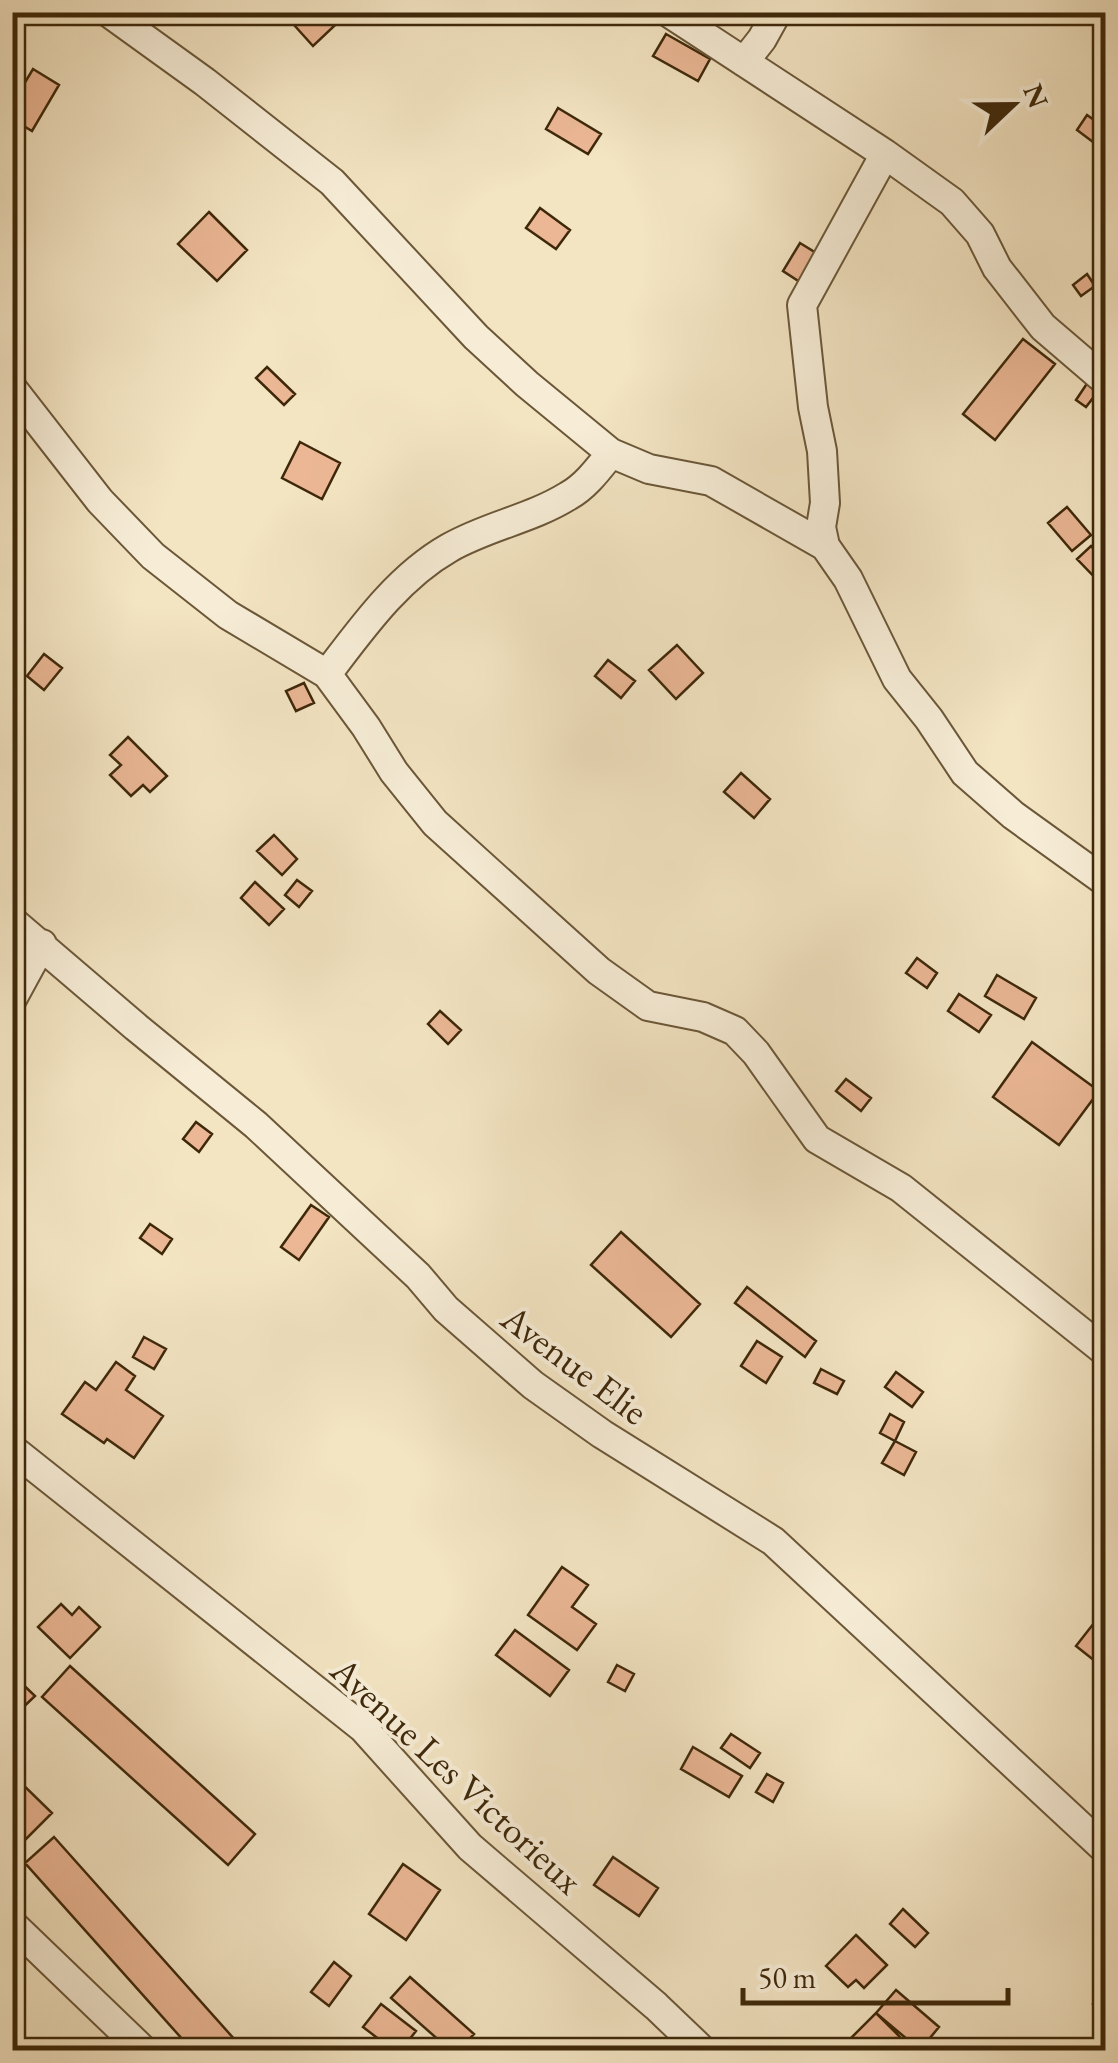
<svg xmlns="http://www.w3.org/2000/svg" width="1118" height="2063" font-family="'EB Garamond',serif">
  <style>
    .building { fill: #ebb795; stroke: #3e280a; stroke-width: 2.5 }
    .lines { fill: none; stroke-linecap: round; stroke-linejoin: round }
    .minor-casing { stroke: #6b5738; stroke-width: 32 }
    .minor { stroke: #f7edd7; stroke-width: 28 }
    .labels { text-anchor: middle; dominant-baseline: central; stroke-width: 8; stroke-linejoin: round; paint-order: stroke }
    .street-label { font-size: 38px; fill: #3e280a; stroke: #f7edd7 }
  </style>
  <rect width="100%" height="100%" fill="#f3e4c2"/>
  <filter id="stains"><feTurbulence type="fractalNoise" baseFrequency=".002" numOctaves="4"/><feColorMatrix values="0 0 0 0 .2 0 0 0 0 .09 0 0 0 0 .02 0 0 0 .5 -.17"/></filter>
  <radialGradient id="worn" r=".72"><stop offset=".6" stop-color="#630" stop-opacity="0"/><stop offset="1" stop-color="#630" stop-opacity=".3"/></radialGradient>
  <path class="building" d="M 287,12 L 349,12 L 313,46 L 285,15 Z
    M 666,34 L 710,59 L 698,81 L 653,56 Z
    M 33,69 L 59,85 L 32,131 L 12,119 L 12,104 Z
    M 558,108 L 601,134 L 588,154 L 546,129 Z
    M 1087,115 L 1104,127 L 1093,142 L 1077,130 Z
    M 540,208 L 570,230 L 556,249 L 526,228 Z
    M 209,212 L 247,250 L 217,281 L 178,244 Z
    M 800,243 L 821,256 L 803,284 L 783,271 Z
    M 1087,274 L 1095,286 L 1081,296 L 1073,285 Z
    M 1023,339 L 1055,364 L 995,440 L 963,414 Z
    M 267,367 L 295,394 L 284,405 L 256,378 Z
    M 1088,382 L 1099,390 L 1086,407 L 1076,400 Z
    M 300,442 L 340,463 L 322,499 L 282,478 Z
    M 1067,507 L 1091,535 L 1072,551 L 1048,523 Z
    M 1091,546 L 1106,561 L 1106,589 L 1077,559 Z
    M 677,645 L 703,673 L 676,699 L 649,670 Z
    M 44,654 L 62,668 L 44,690 L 27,676 Z
    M 608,660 L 635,681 L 621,698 L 595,676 Z
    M 304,683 L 314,703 L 296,711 L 286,691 Z
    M 128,737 L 167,776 L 150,792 L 143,785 L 131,796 L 110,775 L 121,765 L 110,755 Z
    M 741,773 L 770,799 L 754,818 L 724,792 Z
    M 274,835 L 297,859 L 282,875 L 257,851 Z
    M 297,880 L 312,891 L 299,907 L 285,895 Z
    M 255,882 L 284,909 L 269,925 L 241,898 Z
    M 917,958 L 937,973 L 927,988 L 906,973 Z
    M 997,975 L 1036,998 L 1024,1019 L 985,996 Z
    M 959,994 L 991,1015 L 979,1032 L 948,1011 Z
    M 440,1011 L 461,1030 L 448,1044 L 428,1024 Z
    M 1032,1042 L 1099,1091 L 1059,1145 L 993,1097 Z
    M 846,1079 L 871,1098 L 861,1111 L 836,1091 Z
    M 196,1122 L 212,1134 L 199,1152 L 183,1139 Z
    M 311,1205 L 329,1217 L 299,1260 L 281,1247 Z
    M 150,1224 L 172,1239 L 162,1254 L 140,1238 Z
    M 621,1232 L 700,1304 L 671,1337 L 591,1265 Z
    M 747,1287 L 816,1341 L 805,1357 L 735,1303 Z
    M 144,1337 L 166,1349 L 154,1369 L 133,1357 Z
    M 757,1341 L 782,1357 L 766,1383 L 741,1366 Z
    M 116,1362 L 135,1376 L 126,1390 L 163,1416 L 134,1458 L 107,1439 L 104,1443 L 62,1414 L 85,1382 L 96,1390 Z
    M 821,1369 L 844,1381 L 837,1394 L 814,1383 Z
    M 896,1372 L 923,1392 L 912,1407 L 885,1387 Z
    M 890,1414 L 904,1422 L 895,1441 L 880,1433 Z
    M 895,1441 L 916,1452 L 904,1475 L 882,1463 Z
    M 562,1567 L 588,1585 L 572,1607 L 596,1624 L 577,1650 L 528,1615 Z
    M 61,1604 L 72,1615 L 79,1607 L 100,1627 L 70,1658 L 38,1627 Z
    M 1105,1609 L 1106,1609 L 1105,1669 L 1076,1646 Z
    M 515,1630 L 569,1670 L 550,1696 L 496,1655 Z
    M 617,1665 L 634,1674 L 625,1691 L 608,1682 Z
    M 70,1666 L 255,1834 L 228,1865 L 42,1697 Z
    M 12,1674 L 35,1696 L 12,1718 Z
    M 731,1734 L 760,1753 L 750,1768 L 721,1748 Z
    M 693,1747 L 742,1776 L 729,1797 L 681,1769 Z
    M 12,1774 L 52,1813 L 20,1845 L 12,1838 Z
    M 767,1774 L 783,1783 L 773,1802 L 756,1792 Z
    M 54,1837 L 244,2050 L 192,2050 L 25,1863 Z
    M 613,1857 L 658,1888 L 639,1916 L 594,1885 Z
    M 403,1864 L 440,1890 L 406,1940 L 369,1914 Z
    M 903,1909 L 928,1933 L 915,1947 L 890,1924 Z
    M 856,1935 L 887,1965 L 864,1988 L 856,1980 L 848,1987 L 826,1966 Z
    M 334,1962 L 351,1976 L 329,2006 L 311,1992 Z
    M 410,1977 L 474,2034 L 459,2050 L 450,2050 L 391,1998 Z
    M 896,1990 L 939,2027 L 920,2050 L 876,2013 Z
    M 1106,1990 L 1106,2015 L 1093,2004 Z
    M 381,2004 L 416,2031 L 401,2050 L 393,2050 L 363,2027 Z
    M 876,2013 L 913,2050 L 864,2050 L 851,2038 Z"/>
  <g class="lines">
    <g class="minor-casing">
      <path id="minor" d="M 108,12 L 205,82 L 332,182 L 476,337 L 527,384 L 611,453 L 649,469 L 711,481 L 825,546
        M 668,12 L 885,154 L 952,202 L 980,234 L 997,268 L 1043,327 L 1106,381
        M 744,62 L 762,39 L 777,12
        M 885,154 L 802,305 L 813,407 L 822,451 L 825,503 L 821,527 L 825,546 L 848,579 L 897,679 L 929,719 L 965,773 L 1013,815 L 1106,882
        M 12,388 L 100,501 L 153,556 L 228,615 L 327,674 L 366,727 L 394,772 L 435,823 L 599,971 L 648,1006 L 703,1017 L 735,1031 L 756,1053 L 817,1139 L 901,1188 L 1106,1352
        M 327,674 C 362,628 398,577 449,548 C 487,526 531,519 568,496 C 586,486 599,468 611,453
        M 12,921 L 136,1027 L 256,1125 L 418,1276 L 446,1309 L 533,1385 L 602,1434 L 773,1541 L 1106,1850
        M 12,999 L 42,944
        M 12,1449 L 363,1728 L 470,1847 L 656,2006 L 702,2050
        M 12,1924 L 143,2050"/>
    </g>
    <use href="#minor" class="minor"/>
  </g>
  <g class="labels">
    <g class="street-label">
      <text transform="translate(575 1364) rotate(37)">Avenue Elie</text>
      <text transform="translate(457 1775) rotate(43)">Avenue Les Victorieux</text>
    </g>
  </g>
  <rect width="1118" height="2063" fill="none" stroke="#f3e4c2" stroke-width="50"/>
  <rect x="15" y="15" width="1088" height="2033" fill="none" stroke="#3e280a" stroke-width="5"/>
  <rect x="25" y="25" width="1068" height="2013" fill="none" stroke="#3e280a" stroke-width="2.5"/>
  <g transform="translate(1013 105) rotate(68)" stroke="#f7edd7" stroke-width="8" paint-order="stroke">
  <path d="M0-8L18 38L0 25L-18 38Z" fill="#3e280a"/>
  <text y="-15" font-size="28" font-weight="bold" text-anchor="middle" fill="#3e280a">N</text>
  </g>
  <path d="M743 1988v15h265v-15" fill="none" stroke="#3e280a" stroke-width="5"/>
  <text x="758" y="1988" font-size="30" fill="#3e280a" stroke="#f7edd7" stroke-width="8" paint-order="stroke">50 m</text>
  <rect width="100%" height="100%" filter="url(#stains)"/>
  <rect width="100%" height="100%" fill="url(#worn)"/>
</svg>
